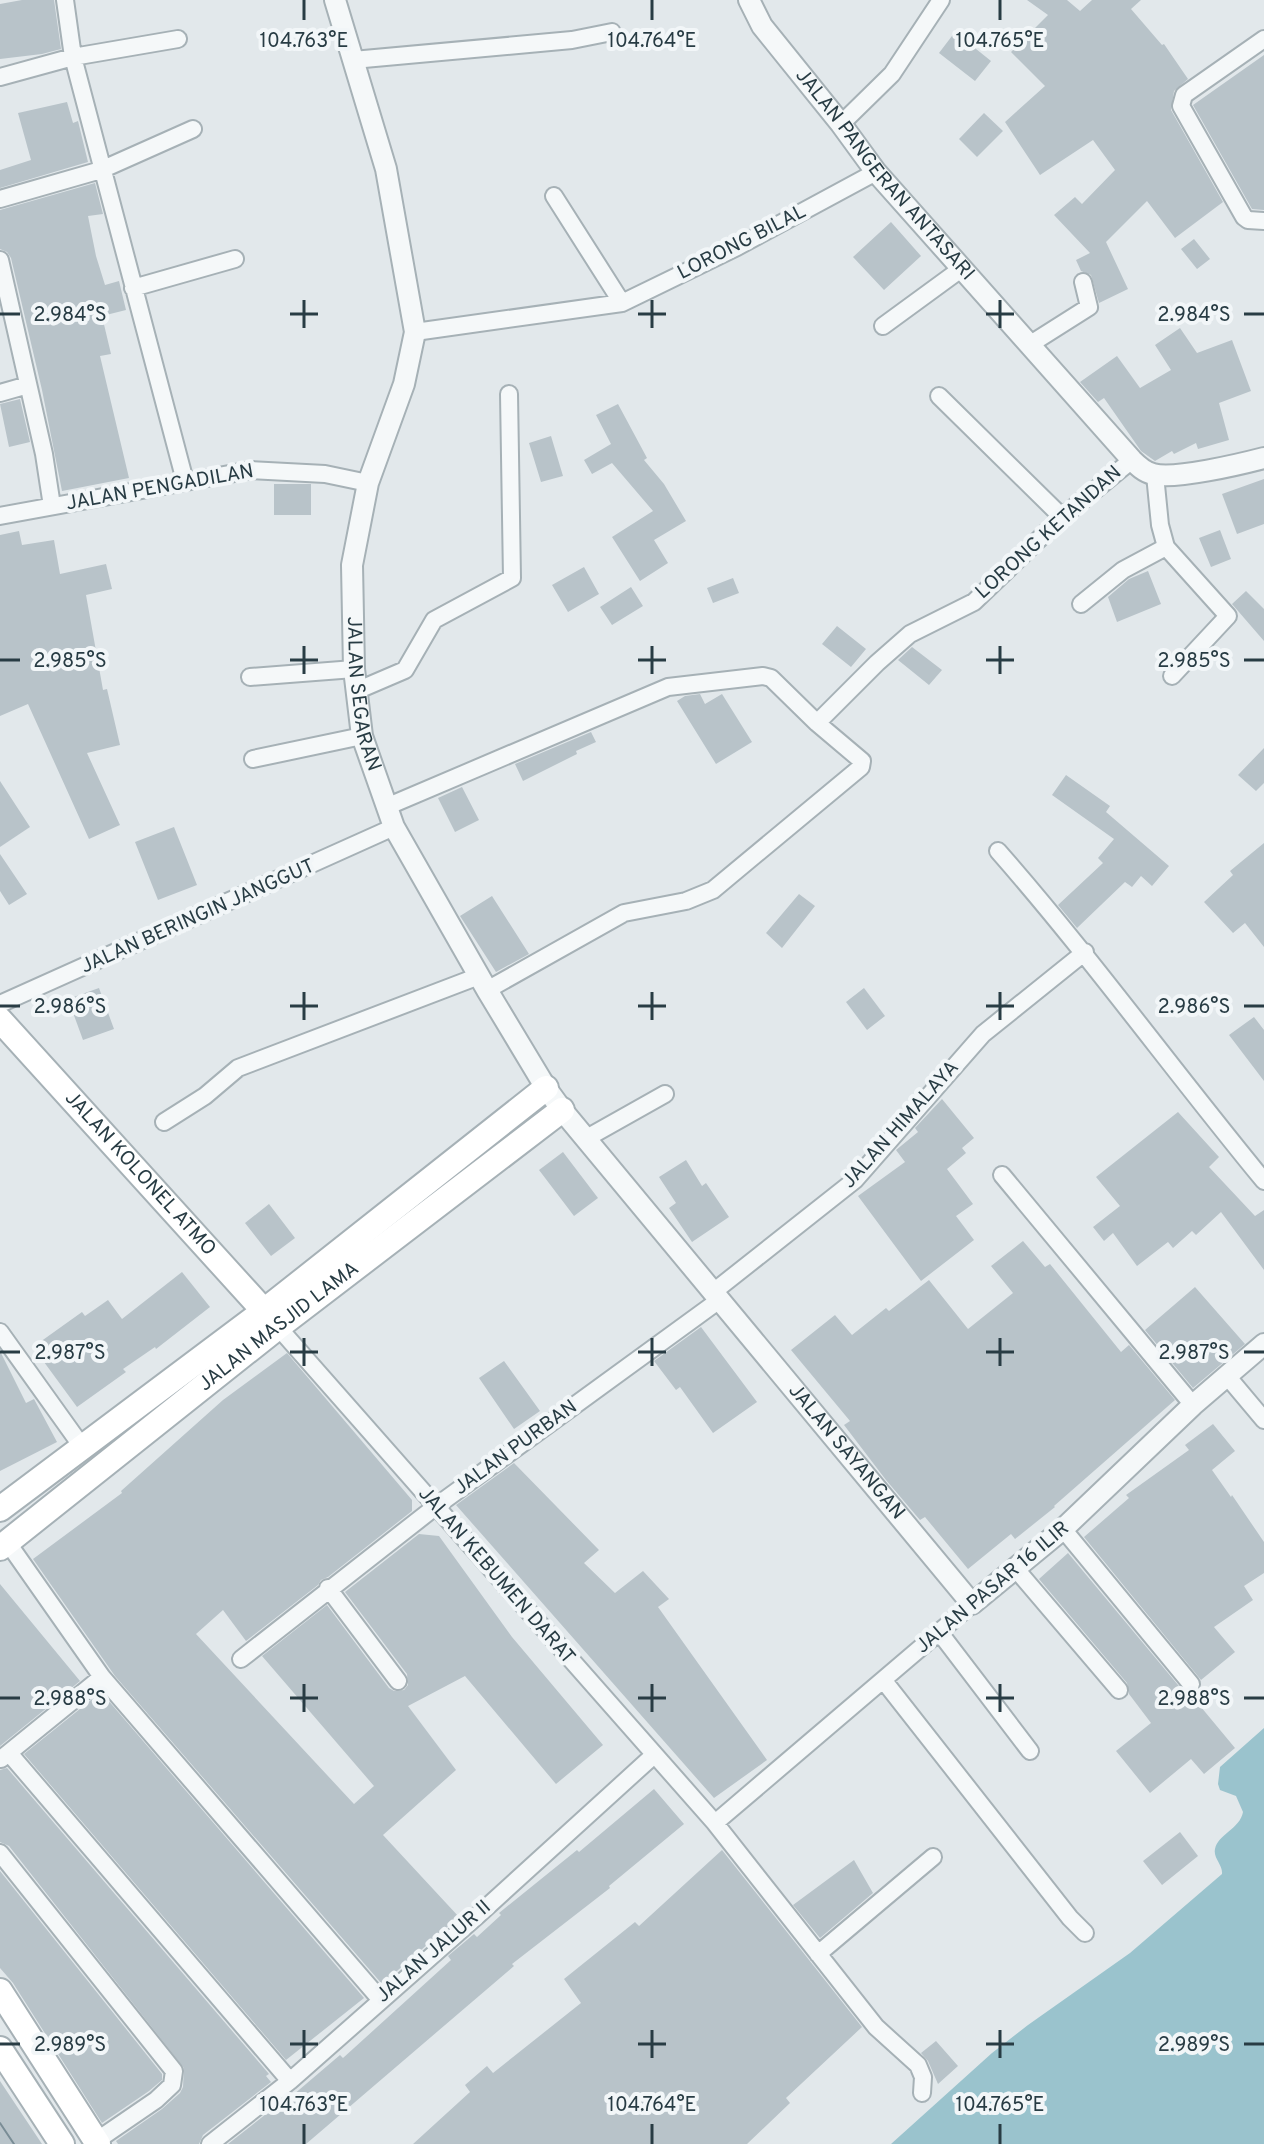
<svg xmlns="http://www.w3.org/2000/svg" width="1264" height="2144" font-family="Overpass,sans-serif">
  <style>
    .water { fill: #9ac3cd }
    .building { fill: #b8c3c9 }
    .lines { fill: none; stroke-linecap: round; stroke-linejoin: round }
    .minor-casing { stroke: #a6b1b6; stroke-width: 20 }
    .tertiary-casing { stroke: #a6b1b6; stroke-width: 24 }
    .secondary-casing { stroke: #a6b1b6; stroke-width: 28 }
    .minor { stroke: #f5f8f9; stroke-width: 16 }
    .tertiary { stroke: #f5f8f9; stroke-width: 20 }
    .secondary { stroke: #fff; stroke-width: 24 }
    .tram { stroke: #7a8d96; stroke-width: 2 }
    .ticks { fill: none; stroke: #283c44; stroke-width: 3 }
    .labels { text-anchor: middle; dominant-baseline: central; stroke-width: 8; stroke-linejoin: round; paint-order: stroke }
    .street-label { font-size: 20px; fill: #283c44; stroke: #f2f6f8 }
    .ticks-label { font-size: 20px; text-anchor: middle; fill: #283c44; stroke: #f2f6f8; stroke-width: 8; stroke-linejoin: round; paint-order: stroke }
  </style>
  <rect width="100%" height="100%" fill="#e2e8eb"/>
  <path class="water" d="M 1264,1728 L 1264,2144 L 891,2144 L 992,2053 L 1028,2025 L 1130,1953 L 1222,1874 C 1223,1865 1213,1858 1215,1849 C 1218,1834 1240,1829 1243,1812 L 1236,1796 L 1220,1790 L 1218,1784 L 1220,1767 Z"/>
  <path class="building" d="M 22,0 L 54,0 L 61,49 L 42,54 L 0,59 L 0,4 Z
    M 1027,0 L 1067,0 L 1080,11 L 1092,0 L 1141,0 L 1131,9 L 1162,45 L 1164,44 L 1188,79 L 1174,91 L 1171,110 L 1223,202 L 1175,238 L 1147,201 L 1106,242 L 1128,289 L 1099,303 L 1091,275 L 1081,271 L 1076,260 L 1090,253 L 1054,215 L 1075,197 L 1082,204 L 1115,170 L 1093,140 L 1040,175 L 1005,122 L 1045,86 L 1011,52 L 1048,15 Z
    M 955,32 L 991,61 L 975,81 L 939,53 Z
    M 1264,55 L 1264,210 L 1252,209 L 1193,105 Z
    M 67,102 L 73,123 L 78,121 L 88,162 L 0,188 L 0,170 L 31,160 L 18,113 Z
    M 984,113 L 1003,131 L 977,157 L 959,139 Z
    M 95,183 L 103,214 L 88,216 L 96,256 L 105,285 L 119,281 L 126,310 L 102,316 L 111,354 L 100,356 L 129,478 L 62,491 L 42,390 L 11,258 L 7,252 L 0,249 L 0,210 Z
    M 891,222 L 921,256 L 884,290 L 853,257 Z
    M 1194,239 L 1210,259 L 1197,269 L 1181,249 Z
    M 1180,328 L 1197,353 L 1232,340 L 1251,391 L 1219,403 L 1229,440 L 1198,449 L 1196,443 L 1174,454 L 1172,451 L 1155,461 L 1141,451 L 1104,398 L 1098,402 L 1080,382 L 1117,356 L 1140,388 L 1171,370 L 1155,345 Z
    M 20,399 L 30,442 L 9,447 L 0,404 Z
    M 618,404 L 647,458 L 644,460 L 664,484 L 686,521 L 654,540 L 668,563 L 640,581 L 612,537 L 653,511 L 612,463 L 592,474 L 584,460 L 611,444 L 596,415 Z
    M 551,436 L 563,476 L 541,482 L 529,443 Z
    M 1264,479 L 1264,524 L 1237,534 L 1222,494 Z
    M 274,484 L 311,484 L 311,515 L 274,515 Z
    M 1220,530 L 1231,559 L 1211,567 L 1199,538 Z
    M 19,531 L 22,545 L 54,540 L 60,574 L 106,564 L 112,589 L 86,595 L 103,690 L 107,689 L 120,745 L 87,753 L 120,825 L 89,839 L 28,704 L 0,716 L 0,535 Z
    M 584,567 L 599,594 L 568,612 L 552,585 Z
    M 1148,571 L 1161,604 L 1117,622 L 1108,597 L 1129,579 Z
    M 733,578 L 739,593 L 713,603 L 707,588 Z
    M 631,587 L 643,606 L 612,625 L 600,607 Z
    M 1246,591 L 1264,609 L 1264,641 L 1232,604 Z
    M 837,626 L 866,649 L 851,667 L 822,644 Z
    M 912,647 L 942,670 L 929,685 L 898,660 Z
    M 700,694 L 705,704 L 722,694 L 752,742 L 716,764 L 677,701 L 685,696 Z
    M 591,732 L 596,742 L 576,751 L 577,754 L 523,781 L 515,764 Z
    M 1264,748 L 1264,783 L 1256,791 L 1238,775 Z
    M 1066,775 L 1110,806 L 1106,812 L 1169,866 L 1152,886 L 1141,876 L 1132,887 L 1125,882 L 1077,928 L 1058,905 L 1103,863 L 1098,858 L 1114,839 L 1052,795 Z
    M 0,781 L 30,827 L 0,847 Z
    M 462,787 L 479,820 L 455,832 L 438,798 Z
    M 174,827 L 197,885 L 158,900 L 135,842 Z
    M 1264,843 L 1264,947 L 1245,923 L 1233,933 L 1204,902 L 1233,875 L 1230,871 Z
    M 0,854 L 27,894 L 9,905 L 0,891 Z
    M 799,894 L 815,906 L 782,948 L 766,933 Z
    M 492,896 L 529,954 L 496,972 L 460,916 Z
    M 99,988 L 114,1029 L 83,1040 L 68,999 Z
    M 864,988 L 885,1016 L 867,1030 L 846,1002 Z
    M 1254,1017 L 1264,1030 L 1264,1081 L 1229,1035 Z
    M 942,1099 L 974,1138 L 962,1148 L 966,1153 L 947,1169 L 973,1204 L 956,1216 L 974,1240 L 921,1281 L 858,1196 L 905,1162 L 896,1150 L 918,1132 L 915,1128 Z
    M 1178,1112 L 1219,1157 L 1209,1167 L 1255,1216 L 1264,1210 L 1264,1270 L 1221,1212 L 1196,1235 L 1192,1231 L 1173,1248 L 1168,1242 L 1137,1266 L 1113,1233 L 1104,1241 L 1093,1227 L 1120,1206 L 1096,1177 Z
    M 563,1152 L 598,1198 L 574,1216 L 539,1170 Z
    M 686,1160 L 702,1186 L 706,1183 L 729,1217 L 692,1242 L 669,1208 L 676,1203 L 659,1177 Z
    M 269,1204 L 295,1238 L 271,1256 L 245,1223 Z
    M 1023,1241 L 1045,1267 L 1050,1264 L 1121,1352 L 1129,1345 L 1175,1400 L 1054,1506 L 1055,1507 L 1015,1539 L 1011,1534 L 968,1569 L 925,1517 L 920,1520 L 886,1480 L 844,1425 L 850,1421 L 791,1350 L 835,1315 L 852,1335 L 886,1308 L 889,1311 L 929,1280 L 968,1329 L 1013,1293 L 991,1266 Z
    M 182,1272 L 210,1307 L 156,1349 L 155,1347 L 123,1369 L 126,1372 L 77,1407 L 33,1347 L 82,1312 L 85,1316 L 108,1300 L 122,1319 Z
    M 1195,1287 L 1245,1344 L 1193,1388 L 1145,1330 Z
    M 701,1327 L 757,1402 L 713,1433 L 680,1387 L 676,1390 L 654,1361 Z
    M 0,1351 L 26,1403 L 34,1399 L 57,1442 L 0,1471 Z
    M 287,1353 L 412,1500 L 412,1511 L 328,1577 L 321,1580 L 318,1585 L 246,1641 L 223,1610 L 196,1634 L 354,1804 L 374,1786 L 262,1656 L 327,1605 L 389,1688 L 394,1691 L 404,1690 L 408,1685 L 407,1674 L 345,1592 L 419,1534 L 439,1536 L 512,1637 L 603,1745 L 556,1784 L 465,1676 L 408,1706 L 456,1770 L 383,1835 L 459,1917 L 382,1984 L 115,1676 L 33,1559 L 122,1493 L 121,1491 L 223,1400 Z
    M 504,1361 L 540,1411 L 514,1429 L 479,1378 Z
    M 1213,1424 L 1235,1451 L 1212,1470 L 1231,1497 L 1232,1495 L 1264,1542 L 1264,1573 L 1244,1586 L 1253,1600 L 1214,1627 L 1235,1652 L 1201,1680 L 1084,1537 L 1129,1498 L 1126,1495 L 1189,1450 L 1185,1445 Z
    M 514,1463 L 599,1550 L 584,1563 L 615,1593 L 643,1571 L 669,1599 L 658,1607 L 767,1760 L 714,1798 L 456,1505 Z
    M 1068,1553 L 1183,1691 L 1191,1695 L 1235,1748 L 1204,1774 L 1191,1759 L 1150,1793 L 1116,1751 L 1151,1723 L 1129,1694 L 1127,1683 L 1039,1579 Z
    M 0,1584 L 80,1681 L 0,1746 Z
    M 101,1692 L 364,1998 L 286,2060 L 24,1754 Z
    M 7,1768 L 269,2074 L 266,2076 L 271,2082 L 203,2135 L 199,2144 L 118,2144 L 116,2141 L 162,2109 L 180,2093 L 183,2087 L 184,2068 L 9,1846 L 0,1842 L 0,1770 Z
    M 654,1789 L 684,1824 L 609,1886 L 610,1888 L 512,1964 L 514,1966 L 306,2144 L 228,2144 L 285,2099 L 286,2101 L 340,2055 L 343,2058 L 451,1960 L 448,1956 L 474,1934 L 477,1937 L 501,1915 L 499,1913 L 577,1850 L 579,1852 Z
    M 1180,1832 L 1198,1856 L 1162,1885 L 1143,1861 Z
    M 722,1850 L 862,2027 L 786,2098 L 790,2103 L 747,2144 L 413,2144 L 470,2092 L 465,2085 L 487,2066 L 493,2073 L 581,2003 L 564,1979 L 635,1922 L 639,1926 Z
    M 854,1860 L 873,1893 L 820,1938 L 793,1905 Z
    M 0,1871 L 162,2074 L 162,2080 L 149,2091 L 102,2123 L 13,1983 L 0,1968 Z
    M 936,2041 L 958,2066 L 938,2084 L 928,2061 L 921,2053 Z
    M 0,2081 L 42,2144 L 0,2144 Z"/>
  <g class="lines">
    <g class="minor-casing">
      <path id="minor" d="M 65,0 L 73,57 L 185,481
        M 1264,39 L 1184,95 L 1181,106 L 1244,217 L 1248,220 L 1264,221
        M 353,60 L 572,40 L 612,32
        M 0,77 L 73,57 L 178,39
        M 841,124 L 892,74 L 941,0
        M 554,196 L 622,303
        M 0,199 L 101,170 L 193,129
        M 0,260 L 44,454 L 52,506
        M 133,288 L 235,259
        M 883,326 L 961,269
        M 415,332 L 622,303 L 737,247 L 876,172
        M 1029,345 L 1089,307 L 1083,282
        M 0,393 L 28,385
        M 939,396 L 1062,517
        M 1155,475 L 1160,525 L 1166,547 L 1228,616 L 1172,676
        M 0,516 L 251,470 L 325,474 L 368,483
        M 1081,604 L 1123,570 L 1166,547
        M 250,677 L 354,669
        M 356,691 L 405,670 L 434,620 L 512,578 L 509,394
        M 817,723 L 877,663 L 910,634 L 974,602 L 1062,517 L 1132,460
        M 253,759 L 362,736
        M 386,807 L 668,687 L 763,676 L 771,678 L 817,723 L 862,761 L 861,767 L 713,890 L 686,901 L 624,913 L 487,990
        M 998,851 C 1091,957 1174,1072 1264,1181
        M 0,1004 L 394,827
        M 164,1122 L 205,1096 L 238,1068 L 479,976
        M 585,1139 L 665,1094
        M 1002,1175 L 1193,1405
        M 712,1293 L 855,1180 L 983,1034 L 1085,952
        M 278,1327 L 715,1823 L 876,2027 L 918,2065 L 923,2077 L 922,2093
        M 0,1332 L 83,1448
        M 1227,1376 L 1264,1420
        M 1063,1529 L 1191,1684
        M 8,1543 L 102,1677 L 380,1999
        M 1015,1568 L 1119,1690
        M 328,1588 L 398,1681
        M 940,1633 L 1030,1751
        M 241,1659 L 435,1507 L 718,1301
        M 884,1681 L 1070,1918 L 1085,1933
        M 9,1753 L 290,2081
        M 1,1759 L 102,1677
        M 715,1823 L 972,1604
        M 0,1853 L 174,2071 L 172,2085 L 156,2100 L 96,2141
        M 818,1954 L 933,1857
        M 210,2144 L 290,2081 L 477,1916 L 654,1755"/>
    </g>
    <g class="tertiary-casing">
      <g id="tertiary">
        <path id="s1" d="M 335,0 L 386,169 L 415,332 L 404,384 L 368,483 L 352,565 L 354,669 L 362,736 L 394,827 L 487,990 L 546,1088 L 562,1110 L 972,1604 L 1063,1529 L 1193,1405 L 1264,1344"/>
        <path id="s2" d="M 749,0 L 762,26 L 841,124 L 876,172 L 1132,460 C 1138,466 1144,472 1153,474 C 1174,480 1241,464 1264,458"/>
      </g>
    </g>
    <g class="secondary-casing">
      <g id="secondary">
        <path id="s3" d="M 0,1020 L 274,1322"/>
        <path d="M 0,1509 L 264,1311 L 546,1088"/>
        <path id="s4" d="M 0,1548 L 278,1327 L 562,1110"/>
        <path d="M 0,1991 L 98,2144"/>
        <path d="M 0,2049 L 62,2144"/>
      </g>
    </g>
    <use href="#minor" class="minor"/>
    <use href="#tertiary" class="tertiary"/>
    <use href="#secondary" class="secondary"/>
    <path class="tram" d="M 0,2123 L 14,2144"/>
  </g>
  <path class="ticks" d="M 304,0 L 304,20M 652,0 L 652,20M 1000,0 L 1000,20M 304,300 L 304,328M 652,300 L 652,328M 1000,300 L 1000,328M 0,314 L 20,314M 290,314 L 318,314M 638,314 L 666,314M 986,314 L 1014,314M 1244,314 L 1264,314M 304,646 L 304,674M 652,646 L 652,674M 1000,646 L 1000,674M 0,660 L 20,660M 290,660 L 318,660M 638,660 L 666,660M 986,660 L 1014,660M 1244,660 L 1264,660M 304,992 L 304,1020M 652,992 L 652,1020M 1000,992 L 1000,1020M 0,1006 L 20,1006M 290,1006 L 318,1006M 638,1006 L 666,1006M 986,1006 L 1014,1006M 1244,1006 L 1264,1006M 304,1338 L 304,1366M 652,1338 L 652,1366M 1000,1338 L 1000,1366M 0,1352 L 20,1352M 290,1352 L 318,1352M 638,1352 L 666,1352M 986,1352 L 1014,1352M 1244,1352 L 1264,1352M 304,1684 L 304,1712M 652,1684 L 652,1712M 1000,1684 L 1000,1712M 0,1698 L 20,1698M 290,1698 L 318,1698M 638,1698 L 666,1698M 986,1698 L 1014,1698M 1244,1698 L 1264,1698M 304,2030 L 304,2058M 652,2030 L 652,2058M 1000,2030 L 1000,2058M 0,2044 L 20,2044M 290,2044 L 318,2044M 638,2044 L 666,2044M 986,2044 L 1014,2044M 1244,2044 L 1264,2044M 304,2124 L 304,2144M 652,2124 L 652,2144M 1000,2124 L 1000,2144"/>
  <g class="labels">
    <g class="street-label">
      <text stroke="none"><textPath href="#s2" startOffset="222">JALAN PANGERAN ANTASARI</textPath></text>
      <text transform="translate(742 243) rotate(-27)">LORONG BILAL</text>
      <text transform="translate(160 488) rotate(-10)">JALAN PENGADILAN</text>
      <text transform="translate(1049 533) rotate(-42)">LORONG KETANDAN</text>
      <text stroke="none"><textPath href="#s1" startOffset="714">JALAN SEGARAN</textPath></text>
      <text transform="translate(198 917) rotate(-24)">JALAN BERINGIN JANGGUT</text>
      <text transform="translate(901 1125) rotate(-48)">JALAN HIMALAYA</text>
      <text stroke="none"><textPath href="#s3" startOffset="208">JALAN KOLONEL ATMO</textPath></text>
      <text stroke="none"><textPath href="#s4" startOffset="356">JALAN MASJID LAMA</textPath></text>
      <text transform="translate(516 1448) rotate(-36)">JALAN PURBAN</text>
      <text stroke="none"><textPath href="#s1" startOffset="1626">JALAN SAYANGAN</textPath></text>
      <text transform="translate(496 1576) rotate(49)">JALAN KEBUMEN DARAT</text>
      <text transform="translate(993 1588) rotate(-40)">JALAN PASAR 16 ILIR</text>
      <text transform="translate(434 1952) rotate(-41)">JALAN JALUR II</text>
    </g>
  </g>
  <g class="ticks-label">
    <text x="304" y="47">104.763°E</text>
    <text x="652" y="47">104.764°E</text>
    <text x="1000" y="47">104.765°E</text>
    <text x="70" y="321">2.984°S</text>
    <text x="1194" y="321">2.984°S</text>
    <text x="70" y="667">2.985°S</text>
    <text x="1194" y="667">2.985°S</text>
    <text x="70" y="1013">2.986°S</text>
    <text x="1194" y="1013">2.986°S</text>
    <text x="70" y="1359">2.987°S</text>
    <text x="1194" y="1359">2.987°S</text>
    <text x="70" y="1705">2.988°S</text>
    <text x="1194" y="1705">2.988°S</text>
    <text x="70" y="2051">2.989°S</text>
    <text x="1194" y="2051">2.989°S</text>
    <text x="304" y="2111">104.763°E</text>
    <text x="652" y="2111">104.764°E</text>
    <text x="1000" y="2111">104.765°E</text>
  </g>
</svg>
